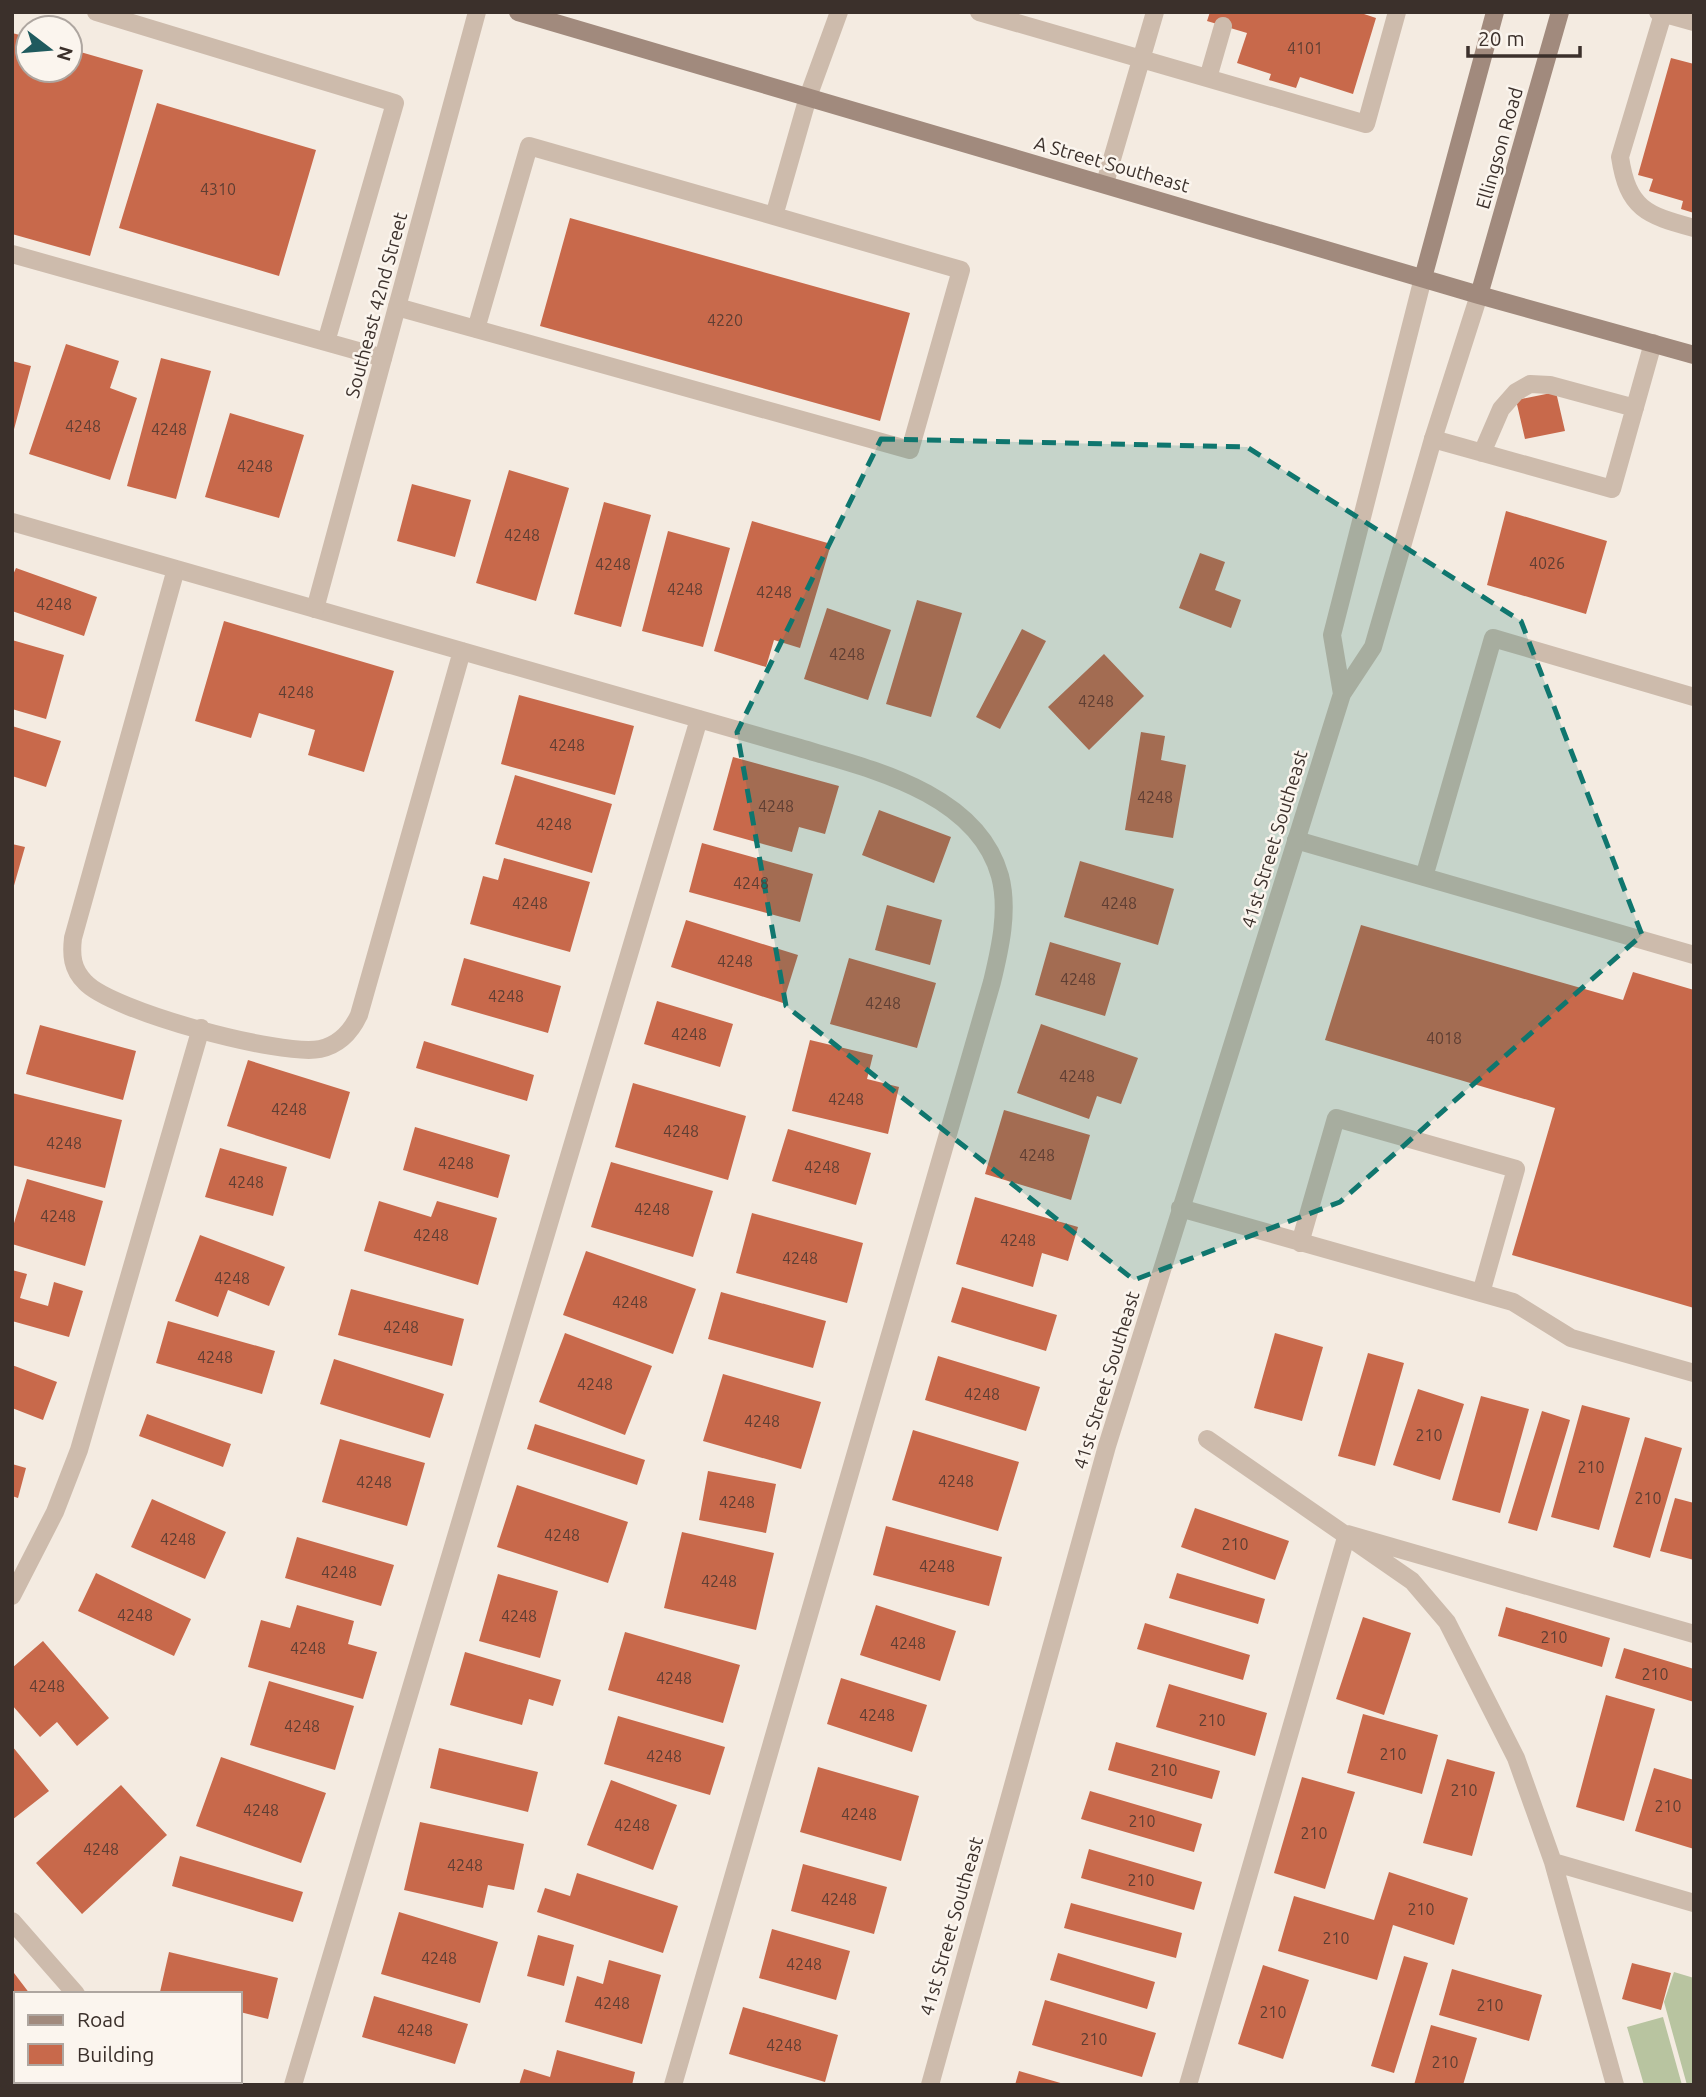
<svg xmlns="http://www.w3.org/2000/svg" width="1706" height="2097" font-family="Ubuntu,sans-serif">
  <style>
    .green { fill: #b8c4a0 }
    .building { fill: #c8694b }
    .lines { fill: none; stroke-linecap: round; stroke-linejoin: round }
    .service { stroke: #cdbbac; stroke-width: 18 }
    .minor { stroke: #cdbbac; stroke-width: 18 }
    .secondary { stroke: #a18a7d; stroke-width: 18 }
    .marked { fill: #0f766e; fill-opacity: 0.2; stroke: #0f766e; stroke-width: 5; stroke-dasharray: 14 9; stroke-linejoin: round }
    .labels { text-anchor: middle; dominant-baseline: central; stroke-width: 5; stroke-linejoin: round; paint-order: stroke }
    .number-label { font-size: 16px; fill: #5e3e33 }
    .street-label { font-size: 19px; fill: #3b302b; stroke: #fbf5ee }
  </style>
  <rect width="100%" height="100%" fill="#f4ebe1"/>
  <path class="green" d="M 1674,1972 L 1694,1978 L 1694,2085 L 1687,2085 L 1664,2002 Z
    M 1663,2017 L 1682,2085 L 1644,2085 L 1627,2027 Z"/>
  <path class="building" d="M 1210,12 L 1358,12 L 1376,18 L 1353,94 L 1300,77 L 1296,88 L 1269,80 L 1271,74 L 1237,63 L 1247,33 L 1207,21 Z
    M 12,33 L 28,37 L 28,70 L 70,70 L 70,49 L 143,70 L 90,256 L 12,234 Z
    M 1671,58 L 1694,64 L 1694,213 L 1681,209 L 1683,201 L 1649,191 L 1653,179 L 1638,175 Z
    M 157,103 L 316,150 L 279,276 L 119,228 Z
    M 570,218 L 910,313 L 880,421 L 540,326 Z
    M 66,344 L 119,361 L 110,388 L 137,398 L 110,480 L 29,454 Z
    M 161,358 L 211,371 L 176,499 L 127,486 Z
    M 12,361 L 31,366 L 13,433 L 12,433 Z
    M 1556,392 L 1565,431 L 1525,439 L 1516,400 Z
    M 230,413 L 304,435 L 279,518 L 205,497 Z
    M 509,470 L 569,488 L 536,601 L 476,583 Z
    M 412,484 L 471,500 L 455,557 L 397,541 Z
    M 604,502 L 651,515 L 621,627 L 574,614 Z
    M 1506,511 L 1607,541 L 1586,614 L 1487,585 Z
    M 752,521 L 831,544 L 800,648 L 774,640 L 766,667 L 714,651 Z
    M 668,531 L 730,548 L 703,647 L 642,631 Z
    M 1200,553 L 1225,562 L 1215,590 L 1241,600 L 1231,628 L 1179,608 Z
    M 16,568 L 97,597 L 84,636 L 12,611 L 12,577 Z
    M 917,600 L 962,613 L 931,717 L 886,704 Z
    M 827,608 L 891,630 L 868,700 L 804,679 Z
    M 224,621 L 394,671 L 364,772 L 308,755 L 315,730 L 259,713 L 251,738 L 195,721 Z
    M 1022,629 L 1046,641 L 1000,729 L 976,717 Z
    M 12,640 L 64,655 L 46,719 L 12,709 Z
    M 1104,654 L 1144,696 L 1089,750 L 1048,707 Z
    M 519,695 L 634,726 L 615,795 L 501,764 Z
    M 12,726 L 61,741 L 46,787 L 12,776 Z
    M 1141,732 L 1165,736 L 1161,760 L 1186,765 L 1173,838 L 1125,830 Z
    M 733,757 L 839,786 L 825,834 L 799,827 L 792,852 L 713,830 Z
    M 515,775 L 612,804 L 592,873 L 495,844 Z
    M 879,810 L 951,837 L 934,883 L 862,855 Z
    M 702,843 L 813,874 L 800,922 L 689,892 Z
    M 12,844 L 25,847 L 13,889 L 12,889 Z
    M 504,858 L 590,882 L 570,952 L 470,924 L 483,876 L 498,880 Z
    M 1080,861 L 1174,889 L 1158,945 L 1064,917 Z
    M 887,905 L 942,920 L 930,965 L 875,950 Z
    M 686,920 L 798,955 L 783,1003 L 671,967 Z
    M 1361,925 L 1623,1000 L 1633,972 L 1694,990 L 1694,1308 L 1512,1255 L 1555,1108 L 1325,1040 Z
    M 1050,942 L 1121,963 L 1105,1016 L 1035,995 Z
    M 464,958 L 561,986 L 548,1033 L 451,1005 Z
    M 849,958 L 936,983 L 917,1048 L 830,1024 Z
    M 657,1001 L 733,1024 L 720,1067 L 644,1044 Z
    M 1041,1024 L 1138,1058 L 1121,1104 L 1097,1096 L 1089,1119 L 1017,1093 Z
    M 40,1025 L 136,1051 L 123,1100 L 26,1074 Z
    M 810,1040 L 873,1055 L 867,1079 L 899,1087 L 888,1134 L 792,1111 Z
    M 424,1041 L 534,1075 L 527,1101 L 416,1068 Z
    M 248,1060 L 350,1092 L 330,1159 L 227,1126 Z
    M 633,1083 L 746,1116 L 728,1180 L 615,1147 Z
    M 12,1093 L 122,1120 L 105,1188 L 12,1165 Z
    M 1004,1110 L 1090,1135 L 1071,1200 L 985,1174 Z
    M 415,1127 L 510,1155 L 498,1198 L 403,1170 Z
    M 788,1129 L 871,1153 L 856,1205 L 772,1181 Z
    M 220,1148 L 287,1167 L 273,1216 L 205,1197 Z
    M 611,1162 L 713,1191 L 693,1257 L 591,1227 Z
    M 27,1179 L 103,1201 L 85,1266 L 12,1244 L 12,1230 Z
    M 975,1197 L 1078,1227 L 1068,1261 L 1042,1253 L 1033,1287 L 956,1264 Z
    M 379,1201 L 431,1217 L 437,1201 L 497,1218 L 478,1285 L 364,1251 Z
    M 752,1213 L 863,1243 L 847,1303 L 736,1273 Z
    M 200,1235 L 285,1267 L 269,1306 L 228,1290 L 218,1317 L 175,1301 Z
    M 586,1251 L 696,1289 L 673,1354 L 563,1315 Z
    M 12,1270 L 27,1274 L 20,1298 L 48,1306 L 54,1282 L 83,1291 L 69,1337 L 12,1321 Z
    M 962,1287 L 1057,1315 L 1046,1351 L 951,1322 Z
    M 351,1289 L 464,1319 L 452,1366 L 338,1335 Z
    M 721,1292 L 826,1321 L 813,1368 L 708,1339 Z
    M 168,1321 L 275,1351 L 262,1394 L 156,1363 Z
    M 565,1333 L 652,1366 L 625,1435 L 539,1402 Z
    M 1275,1333 L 1323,1347 L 1302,1421 L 1254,1408 Z
    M 1368,1353 L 1404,1363 L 1375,1466 L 1338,1456 Z
    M 938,1356 L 1040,1387 L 1026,1431 L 925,1400 Z
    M 334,1359 L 444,1394 L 430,1438 L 320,1404 Z
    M 12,1365 L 57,1382 L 43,1420 L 12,1408 Z
    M 723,1374 L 821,1402 L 801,1469 L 703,1441 Z
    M 1418,1389 L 1464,1404 L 1440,1480 L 1393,1465 Z
    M 1481,1396 L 1529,1409 L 1500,1513 L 1452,1500 Z
    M 1582,1405 L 1630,1418 L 1599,1530 L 1551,1517 Z
    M 1542,1411 L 1570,1420 L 1537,1531 L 1508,1523 Z
    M 147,1414 L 231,1444 L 223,1467 L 139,1436 Z
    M 535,1424 L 645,1460 L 637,1485 L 527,1449 Z
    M 913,1430 L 1019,1462 L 998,1531 L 892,1500 Z
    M 1645,1437 L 1682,1448 L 1650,1558 L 1613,1547 Z
    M 340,1439 L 425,1463 L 407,1526 L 322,1502 Z
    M 12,1464 L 26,1468 L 18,1498 L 12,1496 Z
    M 708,1471 L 776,1484 L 766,1533 L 699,1520 Z
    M 517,1485 L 628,1522 L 608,1583 L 497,1547 Z
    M 1675,1498 L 1694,1503 L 1694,1560 L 1660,1551 Z
    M 152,1499 L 226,1532 L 205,1579 L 131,1547 Z
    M 1195,1508 L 1289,1541 L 1275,1580 L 1181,1547 Z
    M 886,1526 L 1002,1557 L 989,1606 L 873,1575 Z
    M 682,1532 L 774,1553 L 756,1630 L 664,1608 Z
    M 297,1537 L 394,1565 L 381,1606 L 285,1578 Z
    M 96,1573 L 191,1619 L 174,1656 L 78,1611 Z
    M 1177,1573 L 1265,1599 L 1258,1624 L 1169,1598 Z
    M 498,1574 L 558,1591 L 540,1658 L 479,1641 Z
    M 297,1605 L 354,1621 L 348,1644 L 377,1652 L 363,1699 L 248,1667 L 261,1620 L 290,1628 Z
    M 876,1605 L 956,1631 L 940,1681 L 860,1655 Z
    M 1506,1607 L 1610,1638 L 1602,1667 L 1498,1636 Z
    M 1363,1617 L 1411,1633 L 1384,1715 L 1336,1699 Z
    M 1145,1623 L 1250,1655 L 1243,1680 L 1137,1649 Z
    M 625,1632 L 740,1665 L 723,1723 L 608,1690 Z
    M 43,1641 L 109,1718 L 77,1746 L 57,1722 L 40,1737 L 12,1705 L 12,1668 Z
    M 1624,1648 L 1694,1669 L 1694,1702 L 1615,1678 Z
    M 465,1652 L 561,1680 L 553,1706 L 529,1699 L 522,1725 L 450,1705 Z
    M 841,1678 L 927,1705 L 912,1752 L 827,1724 Z
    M 269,1681 L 354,1706 L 335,1770 L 250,1745 Z
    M 1169,1684 L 1267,1713 L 1255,1756 L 1156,1727 Z
    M 1606,1695 L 1655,1709 L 1624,1821 L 1576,1807 Z
    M 1363,1714 L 1438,1735 L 1422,1794 L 1347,1773 Z
    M 618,1716 L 725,1747 L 710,1795 L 604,1764 Z
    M 1116,1742 L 1220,1771 L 1212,1799 L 1108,1770 Z
    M 12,1746 L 49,1791 L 12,1820 Z
    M 439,1748 L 538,1772 L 528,1812 L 430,1788 Z
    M 221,1757 L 326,1793 L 301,1863 L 196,1826 Z
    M 1447,1759 L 1495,1772 L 1472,1856 L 1423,1843 Z
    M 818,1767 L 919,1796 L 901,1861 L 800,1832 Z
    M 1654,1768 L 1694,1780 L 1694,1849 L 1635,1831 Z
    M 1302,1777 L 1355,1792 L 1325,1889 L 1274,1873 Z
    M 611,1780 L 677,1805 L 653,1870 L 587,1845 Z
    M 121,1785 L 167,1835 L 82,1914 L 36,1863 Z
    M 1090,1791 L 1202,1824 L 1194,1852 L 1081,1819 Z
    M 420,1822 L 524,1844 L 514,1890 L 488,1885 L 483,1908 L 404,1890 Z
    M 1089,1849 L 1202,1882 L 1194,1910 L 1081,1878 Z
    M 180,1856 L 303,1892 L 293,1922 L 172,1886 Z
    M 803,1864 L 887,1887 L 874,1934 L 791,1911 Z
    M 1389,1872 L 1468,1898 L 1454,1945 L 1393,1925 L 1377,1980 L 1278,1951 L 1294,1896 L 1374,1920 Z
    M 577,1873 L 678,1906 L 663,1953 L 537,1912 L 545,1888 L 570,1896 Z
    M 1071,1903 L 1182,1933 L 1176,1958 L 1064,1928 Z
    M 399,1912 L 498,1942 L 480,2003 L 381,1974 Z
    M 772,1929 L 850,1951 L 836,2000 L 759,1978 Z
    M 538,1935 L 574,1945 L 564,1986 L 527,1976 Z
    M 169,1952 L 278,1978 L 268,2019 L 240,2012 L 240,1994 L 160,1992 Z
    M 1058,1953 L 1155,1982 L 1147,2009 L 1050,1980 Z
    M 1404,1956 L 1428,1963 L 1394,2073 L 1371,2066 Z
    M 609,1960 L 661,1975 L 642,2044 L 565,2022 L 577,1976 L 603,1984 Z
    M 1632,1963 L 1671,1973 L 1661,2010 L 1622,1999 Z
    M 1263,1965 L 1309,1980 L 1283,2059 L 1238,2044 Z
    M 1452,1969 L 1542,1995 L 1529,2041 L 1439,2015 Z
    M 14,1973 L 30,1994 L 16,1994 L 16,2034 L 12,2036 Z
    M 374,1996 L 468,2024 L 455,2064 L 362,2037 Z
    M 1045,2000 L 1156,2033 L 1142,2077 L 1032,2045 Z
    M 743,2007 L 838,2035 L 825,2082 L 729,2054 Z
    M 1431,2025 L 1477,2038 L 1463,2085 L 1414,2085 Z
    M 557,2050 L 635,2072 L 632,2085 L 519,2085 L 524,2069 L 550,2077 Z
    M 1019,2071 L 1064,2084 L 1064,2085 L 1015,2085 Z
    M 32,2081 L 108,2081 L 109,2083 L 29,2085 Z"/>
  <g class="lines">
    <path class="service" d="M 96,12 L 395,103 L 326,342
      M 979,12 L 1366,124 L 1397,12
      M 1658,12 L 1694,22
      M 1663,14 L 1620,157 C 1628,209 1646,215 1694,228
      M 1208,78 L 1223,26
      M 1105,183 L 1155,12
      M 12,254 L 383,358
      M 397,307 L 910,450 L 961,270 L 774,216 L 808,97 L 839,12
      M 476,329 L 529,146 L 774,216
      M 1433,439 L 1612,489 L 1653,343
      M 1482,453 L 1501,409 L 1516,392 L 1530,384 L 1550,385 L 1635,408
      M 12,522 L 800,748 C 871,769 977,793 1000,876 C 1009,910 1000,949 992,982 L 673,2085
      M 176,569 L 73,938 C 71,955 72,969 85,982 C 111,1011 282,1057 320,1049 C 339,1045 351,1032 359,1015 L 462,651
      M 1296,840 L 1694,955
      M 1424,877 L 1493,638 L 1694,697
      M 1180,1208 L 1513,1302 L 1571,1338 L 1694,1373
      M 1300,1243 L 1336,1118 L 1516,1169 L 1481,1293
      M 12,1596 L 55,1512 L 79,1450 L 201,1028
      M 12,1921 L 76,1994
      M 153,2081 L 156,2085
      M 293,2085 L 699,719"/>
    <path class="minor" d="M 315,609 L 477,12
      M 1342,694 L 1332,635 L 1423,278
      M 1207,1439 L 1412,1581 L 1447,1622 L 1516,1758 L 1553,1862 L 1615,2085
      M 1553,1862 L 1694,1903
      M 930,2085 L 1107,1446 L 1342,694 L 1373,647 L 1433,439 L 1479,295
      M 1188,2085 L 1347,1534 L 1694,1634"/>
    <path class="secondary" d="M 518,12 L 1479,295 L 1694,355
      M 1423,278 L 1495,12
      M 1479,295 L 1560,12"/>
  </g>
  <path class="marked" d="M 881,439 L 1247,447 L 1521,621 L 1642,935 L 1340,1202 L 1134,1280 L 786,1006 L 737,732 Z"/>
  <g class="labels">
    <g class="number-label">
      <text x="1305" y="48">4101</text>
      <text x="218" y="189">4310</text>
      <text x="725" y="320">4220</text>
      <text x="83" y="426">4248</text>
      <text x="169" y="429">4248</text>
      <text x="255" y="466">4248</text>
      <text x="522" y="535">4248</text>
      <text x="1547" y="563">4026</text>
      <text x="613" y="564">4248</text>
      <text x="685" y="589">4248</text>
      <text x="774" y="592">4248</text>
      <text x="54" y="604">4248</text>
      <text x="847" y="654">4248</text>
      <text x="296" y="692">4248</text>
      <text x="1096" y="701">4248</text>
      <text x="567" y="745">4248</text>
      <text x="1155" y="797">4248</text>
      <text x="776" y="806">4248</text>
      <text x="554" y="824">4248</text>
      <text x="751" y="883">4248</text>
      <text x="530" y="903">4248</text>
      <text x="1119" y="903">4248</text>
      <text x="735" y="961">4248</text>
      <text x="1078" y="979">4248</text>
      <text x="506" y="996">4248</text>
      <text x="883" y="1003">4248</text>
      <text x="689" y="1034">4248</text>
      <text x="1444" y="1038">4018</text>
      <text x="1077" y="1076">4248</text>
      <text x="846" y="1099">4248</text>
      <text x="289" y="1109">4248</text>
      <text x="681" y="1131">4248</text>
      <text x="64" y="1143">4248</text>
      <text x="1037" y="1155">4248</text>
      <text x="456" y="1163">4248</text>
      <text x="822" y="1167">4248</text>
      <text x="246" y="1182">4248</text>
      <text x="652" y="1209">4248</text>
      <text x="58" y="1216">4248</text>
      <text x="431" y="1235">4248</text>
      <text x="1018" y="1240">4248</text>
      <text x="800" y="1258">4248</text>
      <text x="232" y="1278">4248</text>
      <text x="630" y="1302">4248</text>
      <text x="401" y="1327">4248</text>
      <text x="215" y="1357">4248</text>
      <text x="595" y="1384">4248</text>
      <text x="982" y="1394">4248</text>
      <text x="762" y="1421">4248</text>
      <text x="1429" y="1435">210</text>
      <text x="1591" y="1467">210</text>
      <text x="956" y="1481">4248</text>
      <text x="374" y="1482">4248</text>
      <text x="1648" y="1498">210</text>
      <text x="737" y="1502">4248</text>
      <text x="562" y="1535">4248</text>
      <text x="178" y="1539">4248</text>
      <text x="1235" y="1544">210</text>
      <text x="937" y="1566">4248</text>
      <text x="339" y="1572">4248</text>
      <text x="719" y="1581">4248</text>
      <text x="135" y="1615">4248</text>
      <text x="519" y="1616">4248</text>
      <text x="1554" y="1637">210</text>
      <text x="908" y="1643">4248</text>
      <text x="308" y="1648">4248</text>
      <text x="1655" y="1674">210</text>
      <text x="674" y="1678">4248</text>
      <text x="47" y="1686">4248</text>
      <text x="877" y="1715">4248</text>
      <text x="1212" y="1720">210</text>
      <text x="302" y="1726">4248</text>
      <text x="1393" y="1754">210</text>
      <text x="664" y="1756">4248</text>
      <text x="1164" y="1770">210</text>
      <text x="1464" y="1790">210</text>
      <text x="1668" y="1806">210</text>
      <text x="261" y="1810">4248</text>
      <text x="859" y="1814">4248</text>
      <text x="1142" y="1821">210</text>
      <text x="632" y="1825">4248</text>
      <text x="1314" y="1833">210</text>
      <text x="101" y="1849">4248</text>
      <text x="465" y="1865">4248</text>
      <text x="1141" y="1880">210</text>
      <text x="839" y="1899">4248</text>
      <text x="1421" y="1909">210</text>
      <text x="1336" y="1938">210</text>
      <text x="439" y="1958">4248</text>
      <text x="804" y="1964">4248</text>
      <text x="612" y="2003">4248</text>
      <text x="1490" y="2005">210</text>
      <text x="1273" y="2012">210</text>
      <text x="415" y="2030">4248</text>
      <text x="1094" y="2039">210</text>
      <text x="784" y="2045">4248</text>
      <text x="1445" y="2062">210</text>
    </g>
    <g class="street-label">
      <text transform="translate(1499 148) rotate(-74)">Ellingson Road</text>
      <text transform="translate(1112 164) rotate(16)">A Street Southeast</text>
      <text transform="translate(376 305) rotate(-75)">Southeast 42nd Street</text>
      <text transform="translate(1274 839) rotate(-73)">41st Street Southeast</text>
      <text transform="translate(1106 1380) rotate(-73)">41st Street Southeast</text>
      <text transform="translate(951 1926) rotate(-74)">41st Street Southeast</text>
    </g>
  </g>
  <rect width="1706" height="2097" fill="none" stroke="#3b302b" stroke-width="28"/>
  <rect x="14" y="1992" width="228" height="91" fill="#fbf5ee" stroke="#aea6a0" stroke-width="2"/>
  <rect x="28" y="2015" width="35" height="10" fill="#a18a7d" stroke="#aea6a0" stroke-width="2"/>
  <text x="77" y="2027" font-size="21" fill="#3b302b">Road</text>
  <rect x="28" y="2044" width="35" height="21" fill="#c8694b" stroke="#aea6a0" stroke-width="2"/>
  <text x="77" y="2062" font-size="21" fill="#3b302b">Building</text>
  <g transform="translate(49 49) rotate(106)"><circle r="33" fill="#fbf5ee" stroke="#aea6a0" stroke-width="2"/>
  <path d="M0-5L12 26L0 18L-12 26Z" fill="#1f5a5e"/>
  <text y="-10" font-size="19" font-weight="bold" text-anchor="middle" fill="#3b302b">N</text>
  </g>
  <path d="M1468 46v10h112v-10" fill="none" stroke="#3b302b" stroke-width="3.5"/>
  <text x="1478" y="46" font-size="21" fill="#3b302b" stroke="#fbf5ee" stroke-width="5" paint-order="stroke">20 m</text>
</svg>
